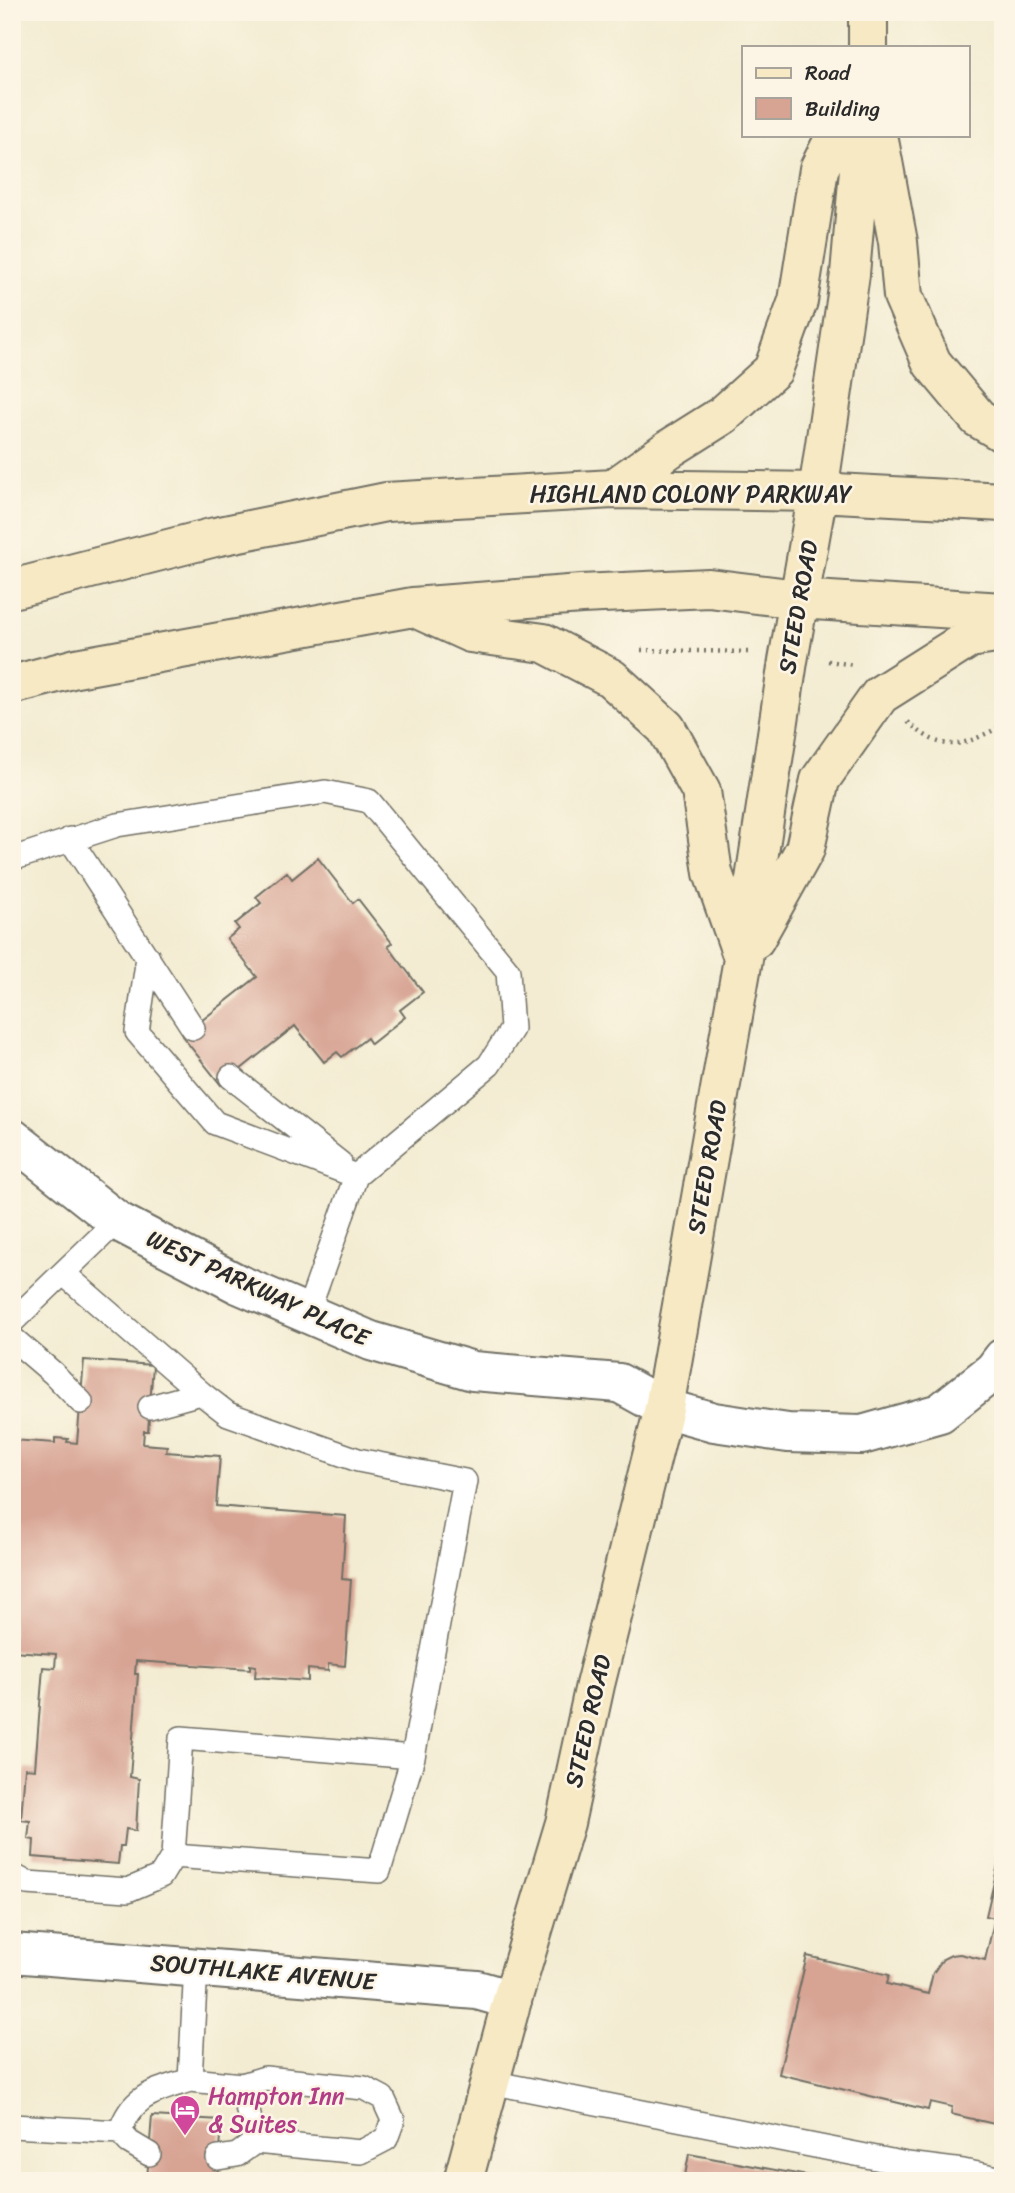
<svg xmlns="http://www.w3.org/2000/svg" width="1015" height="2193" font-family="Sriracha,sans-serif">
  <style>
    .building { fill: #d7a393 }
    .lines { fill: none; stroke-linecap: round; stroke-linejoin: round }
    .lane-casing { stroke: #716f65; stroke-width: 26 }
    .street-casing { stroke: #716f65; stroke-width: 42 }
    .secondary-casing { stroke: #716f65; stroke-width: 42 }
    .path { stroke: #716f65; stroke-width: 4.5; stroke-dasharray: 2 5; stroke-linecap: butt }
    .lane { stroke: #fff; stroke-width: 23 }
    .street { stroke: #fff; stroke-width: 38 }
    .secondary { stroke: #f7e9c3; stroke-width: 38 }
    .labels { text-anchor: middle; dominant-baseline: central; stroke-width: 5; stroke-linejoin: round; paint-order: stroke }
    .street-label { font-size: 24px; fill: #2b2b2b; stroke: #fcf5e5 }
    .hotel-label { font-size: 24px; fill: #b23c85; stroke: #fcf5e5; text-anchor: start }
  </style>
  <rect width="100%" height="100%" fill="#fcf5e5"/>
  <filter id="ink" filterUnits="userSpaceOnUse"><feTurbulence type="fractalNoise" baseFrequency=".0143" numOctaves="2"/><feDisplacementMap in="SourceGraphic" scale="14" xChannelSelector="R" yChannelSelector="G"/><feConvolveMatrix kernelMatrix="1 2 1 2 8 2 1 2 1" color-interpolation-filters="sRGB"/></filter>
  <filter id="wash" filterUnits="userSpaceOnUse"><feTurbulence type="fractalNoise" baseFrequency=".00686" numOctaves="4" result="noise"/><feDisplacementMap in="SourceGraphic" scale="28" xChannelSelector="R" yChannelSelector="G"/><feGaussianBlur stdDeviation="1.57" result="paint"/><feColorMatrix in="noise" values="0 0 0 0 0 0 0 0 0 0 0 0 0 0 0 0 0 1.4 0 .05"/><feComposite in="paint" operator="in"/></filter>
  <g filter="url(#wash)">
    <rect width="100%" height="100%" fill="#f3ecd2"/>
    <g id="blocks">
      <path class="building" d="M 318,858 L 353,903 L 358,899 L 392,943 L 388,946 L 423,992 L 400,1010 L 405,1017 L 371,1044 L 367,1038 L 342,1057 L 337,1052 L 324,1062 L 295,1026 L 221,1085 L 182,1036 L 257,977 L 227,939 L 239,929 L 235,924 L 261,903 L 256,897 L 287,872 L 292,879 Z
        M 84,1360 L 153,1365 L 148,1431 L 144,1431 L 143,1444 L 167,1446 L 166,1452 L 220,1456 L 216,1506 L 346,1516 L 342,1579 L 351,1580 L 345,1666 L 328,1664 L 328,1671 L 308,1669 L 308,1681 L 255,1677 L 256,1666 L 250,1665 L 250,1669 L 136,1661 L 135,1674 L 138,1674 L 130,1777 L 139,1779 L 136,1831 L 126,1829 L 124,1846 L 120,1846 L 118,1864 L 33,1857 L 34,1840 L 28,1839 L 30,1821 L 21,1820 L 25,1768 L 35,1769 L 43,1667 L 55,1668 L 56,1654 L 12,1651 L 12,1440 L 55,1443 L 55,1438 L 68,1439 L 67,1442 L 77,1443 Z
        M 1002,1848 L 1003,2126 L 951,2114 L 952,2107 L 930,2102 L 928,2110 L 779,2074 L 807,1956 L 889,1975 L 887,1984 L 928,1994 L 933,1973 L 943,1959 L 951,1955 L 960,1954 L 985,1960 L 995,1918 L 986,1916 Z
        M 152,2116 L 221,2120 L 217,2181 L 147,2179 Z
        M 689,2154 L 824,2179 L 824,2181 L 684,2181 Z"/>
    </g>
  </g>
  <g filter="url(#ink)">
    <use href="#blocks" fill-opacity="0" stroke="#716f65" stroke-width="2"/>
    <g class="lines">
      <g class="lane-casing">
        <path id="lane" d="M 70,839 L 193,1028
          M 12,859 L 117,825 L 325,792 L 369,801 L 508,971 L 512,1029 L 489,1065 L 356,1176 L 307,1314
          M 148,957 L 137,1032 L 215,1123 L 356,1176
          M 231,1077 L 340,1163
          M 12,1322 L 117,1221
          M 12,1338 L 53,1373 L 81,1402
          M 150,1407 L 201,1393
          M 173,1856 L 181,1738 L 413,1757
          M 12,1875 L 27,1883 L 128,1890 L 161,1876 L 173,1856 L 379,1871 L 413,1757 L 465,1481 L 358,1460 L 228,1414 L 201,1393 L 63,1273
          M 190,2080 L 242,2085 L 255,2142
          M 490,2082 L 907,2164 L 963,2171 L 1003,2179
          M 12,2126 L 120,2132 C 132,2094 156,2091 190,2080 L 196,1966
          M 120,2132 L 129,2142 L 149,2154
          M 218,2158 L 237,2155 L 255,2142 L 361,2152 L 386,2139 L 393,2120 L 383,2098 L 364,2088 L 265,2078 L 242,2085"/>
      </g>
      <g class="street-casing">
        <path id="street" d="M 12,1138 L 117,1221 L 238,1284 L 371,1341 L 473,1371 L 619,1383 L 664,1408 L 714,1422 L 788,1433 L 862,1435 L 940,1413 L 993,1371 L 1003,1358
          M 12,1953 L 477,1990 L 512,2000"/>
      </g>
      <g class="secondary-casing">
        <path id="secondary" d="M 868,47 L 868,12
          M 878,135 L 898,242 L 903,296 L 932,363 L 978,418 L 1003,433
          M 613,489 L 669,449 L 723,415 L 773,370 L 798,301 L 819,169 L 836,135
          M 12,589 L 215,537 L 386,502 L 613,489 L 818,492 L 1003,502
          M 415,608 L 470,633 L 544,643 L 611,678 L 666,728 L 701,791 L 713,873 L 741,952
          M 12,685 L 76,668 L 413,607 L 581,594 L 709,588 L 798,599 L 1003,612
          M 755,939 L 805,849 L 820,780 L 880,695 L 970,638 L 1003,633
          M 463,2181 L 512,2000 L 565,1823 L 595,1685 L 664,1408 L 743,959 L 788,661 L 818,492 L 850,274 L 862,135"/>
      </g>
      <path class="path" d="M 641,650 L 751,652
        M 828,661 L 854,665
        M 908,722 C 932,743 948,751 979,737 C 987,733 996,730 1003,723"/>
      <use href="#lane" class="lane"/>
      <use href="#street" class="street"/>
      <use href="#secondary" class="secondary"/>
    </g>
  </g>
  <defs>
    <g id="hotel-pin" transform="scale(1.575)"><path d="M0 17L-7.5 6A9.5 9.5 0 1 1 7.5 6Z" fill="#d1479c" stroke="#fcf5e5"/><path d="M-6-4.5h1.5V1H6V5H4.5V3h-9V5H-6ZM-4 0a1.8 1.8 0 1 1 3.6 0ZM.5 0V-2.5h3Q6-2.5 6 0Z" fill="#fff"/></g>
  </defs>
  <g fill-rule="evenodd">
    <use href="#hotel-pin" x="185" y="2110"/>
  </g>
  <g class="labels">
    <g class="street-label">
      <text x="691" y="494">HIGHLAND COLONY PARKWAY</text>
      <text transform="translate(798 607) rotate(-80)">STEED ROAD</text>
      <text transform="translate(707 1167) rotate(-80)">STEED ROAD</text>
      <text transform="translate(258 1288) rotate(25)">WEST PARKWAY PLACE</text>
      <text transform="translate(588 1721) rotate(-77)">STEED ROAD</text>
      <text transform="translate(263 1972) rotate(5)">SOUTHLAKE AVENUE</text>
    </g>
    <g class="hotel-label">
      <text x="208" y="2096">Hampton Inn<tspan x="208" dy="28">&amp; Suites</tspan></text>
    </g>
  </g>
  <rect width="1015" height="2193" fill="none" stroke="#fcf5e5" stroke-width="42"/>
  <rect x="742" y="46" width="228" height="91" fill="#fcf5e5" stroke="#a8a49b" stroke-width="2"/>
  <rect x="756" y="68" width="35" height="10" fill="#f7e9c3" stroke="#a8a49b" stroke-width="2"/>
  <text x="805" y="80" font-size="21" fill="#2b2b2b">Road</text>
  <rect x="756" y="98" width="35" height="21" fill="#d7a393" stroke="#a8a49b" stroke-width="2"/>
  <text x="805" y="116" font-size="21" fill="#2b2b2b">Building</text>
</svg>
